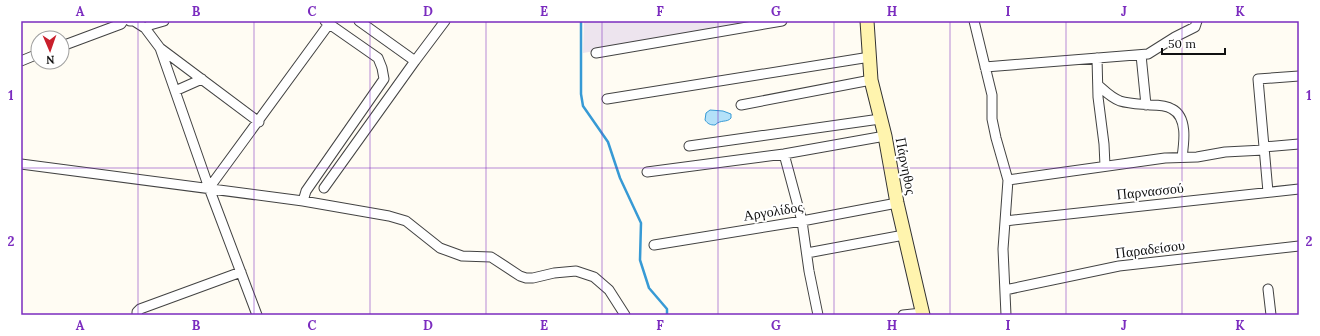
<svg xmlns="http://www.w3.org/2000/svg" width="1320" height="336" font-family="Lora,serif">
  <style>
    .industrial { fill: #ede4ee }
    .water { fill: #b4e1f9; stroke: #379ad5 }
    .lines { fill: none; stroke-linecap: round; stroke-linejoin: round }
    .stream { stroke: #379ad5; stroke-width: 2.5 }
    .street-casing { stroke: #434343; stroke-width: 11 }
    .secondary-casing { stroke: #323232; stroke-width: 15 }
    .street { stroke: #fff; stroke-width: 9 }
    .secondary { stroke: #fff4ae; stroke-width: 13 }
    .grid { fill: none; stroke: #7b2cbf; stroke-width: 1; stroke-opacity: 0.55 }
    .labels { text-anchor: middle; dominant-baseline: central; stroke-width: 4; stroke-linejoin: round; paint-order: stroke }
    .street-label { font-size: 14px; fill: #101010; stroke: #fff }
    .neatline { fill: none; stroke: #7b2cbf; stroke-width: 1.5 }
    .grid-label { font-size: 13px; text-anchor: middle; font-weight: bold; fill: #7b2cbf }
  </style>
  <rect width="100%" height="100%" fill="#fffcf3"/>
  <path class="industrial" d="M 584,21 L 772,21 L 583,53 Z"/>
  <path class="water" d="M 710,110 L 723,111 L 731,114 L 731,118 C 727,123 721,119 715,125 C 710,125 708,124 705,120 L 706,113 Z"/>
  <g class="lines">
    <path class="stream" d="M 581,21 L 581,94 L 583,106 L 608,142 L 620,178 L 641,223 L 640,260 L 649,288 L 667,309 L 667,315"/>
    <g class="street-casing">
      <path id="street" d="M 130,21 L 134,21 L 145,28 L 160,48 L 259,122
        M 974,21 L 992,95 L 992,119 L 996,138 L 1008,180 L 1003,249 L 1006,315
        M 145,28 L 150,25 L 164,21
        M 62,46 L 121,24 L 123,21
        M 160,48 L 209,188 L 257,315
        M 596,53 L 782,21
        M 1141,55 L 1146,105
        M 1097,58 L 1098,97 L 1104,144 L 1105,166
        M 21,61 L 38,54
        M 415,61 L 445,21
        M 985,67 L 1148,54 L 1175,37 L 1195,27 L 1197,21
        M 1098,85 C 1105,91 1110,97 1120,101 C 1130,104 1140,104 1150,105 C 1157,105 1166,105 1172,109 C 1188,117 1184,143 1182,157
        M 175,91 L 202,79
        M 607,99 L 870,57
        M 741,105 L 871,80
        M 689,146 L 880,119
        M 1264,147 L 1299,144
        M 784,154 L 802,221 L 809,271 L 818,315
        M 21,164 L 303,201 L 389,216 L 406,221 L 440,248 L 462,256 L 491,257 L 520,276 L 526,278 L 533,278 L 554,273 L 576,271 L 594,277 L 609,290 L 625,315
        M 647,172 L 784,154 L 885,136
        M 1008,180 L 1165,158 L 1197,157 L 1225,152 L 1264,150
        M 209,188 L 329,24
        M 324,188 L 415,61 L 359,21
        M 1268,192 L 1258,79 L 1299,76
        M 303,201 L 306,191 L 384,79 L 382,68 L 378,58 L 325,21
        M 1005,221 L 1299,189
        M 654,245 L 802,221 L 897,203
        M 807,253 L 904,235
        M 1268,289 L 1271,315
        M 1005,290 L 1119,266 L 1299,246
        M 137,315 L 137,312 L 140,309 L 241,272
        M 903,315 L 922,313"/>
    </g>
    <g class="secondary-casing">
      <path id="secondary" d="M 867,21 L 871,80 L 885,136 L 897,203 L 923,315"/>
    </g>
    <use href="#street" class="street"/>
    <use href="#secondary" class="secondary"/>
  </g>
  <path class="grid" d="M 138,21 L 138,315M 254,21 L 254,315M 370,21 L 370,315M 486,21 L 486,315M 602,21 L 602,315M 718,21 L 718,315M 834,21 L 834,315M 950,21 L 950,315M 1066,21 L 1066,315M 1182,21 L 1182,315M 21,168 L 1299,168"/>
  <g class="labels">
    <g class="street-label">
      <text transform="translate(906 166) rotate(79)">Πάρνηθος</text>
      <text transform="translate(1150 191) rotate(-6)">Παρνασσού</text>
      <text transform="translate(773 211) rotate(-9)">Αργολίδος</text>
      <text transform="translate(1150 249) rotate(-7)">Παραδείσου</text>
    </g>
  </g>
  <rect width="1320" height="336" fill="none" stroke="#ffffff" stroke-width="44"/>
  <g transform="translate(50 50) rotate(178)"><circle r="19" fill="#ffffff" stroke="#9f9f9f"/>
  <path d="M0-3L7 15L0 10L-7 15Z" fill="#c91f2c"/>
  <text y="-6" font-size="11" font-weight="bold" text-anchor="middle" fill="#101010">N</text>
  </g>
  <path d="M1162 48v6h63v-6" fill="none" stroke="#101010" stroke-width="2"/>
  <text x="1168" y="48" font-size="12" fill="#101010" stroke="#ffffff" stroke-width="3" paint-order="stroke">50 m</text>
  <rect x="22" y="22" width="1276" height="292" class="neatline"/>
  <g class="grid-label">
    <text x="80" y="16">A</text>
    <text x="196" y="16">B</text>
    <text x="312" y="16">C</text>
    <text x="428" y="16">D</text>
    <text x="544" y="16">E</text>
    <text x="660" y="16">F</text>
    <text x="776" y="16">G</text>
    <text x="892" y="16">H</text>
    <text x="1008" y="16">I</text>
    <text x="1124" y="16">J</text>
    <text x="1240" y="16">K</text>
    <text x="11" y="100">1</text>
    <text x="1309" y="100">1</text>
    <text x="11" y="246">2</text>
    <text x="1309" y="246">2</text>
    <text x="80" y="330">A</text>
    <text x="196" y="330">B</text>
    <text x="312" y="330">C</text>
    <text x="428" y="330">D</text>
    <text x="544" y="330">E</text>
    <text x="660" y="330">F</text>
    <text x="776" y="330">G</text>
    <text x="892" y="330">H</text>
    <text x="1008" y="330">I</text>
    <text x="1124" y="330">J</text>
    <text x="1240" y="330">K</text>
  </g>
</svg>
